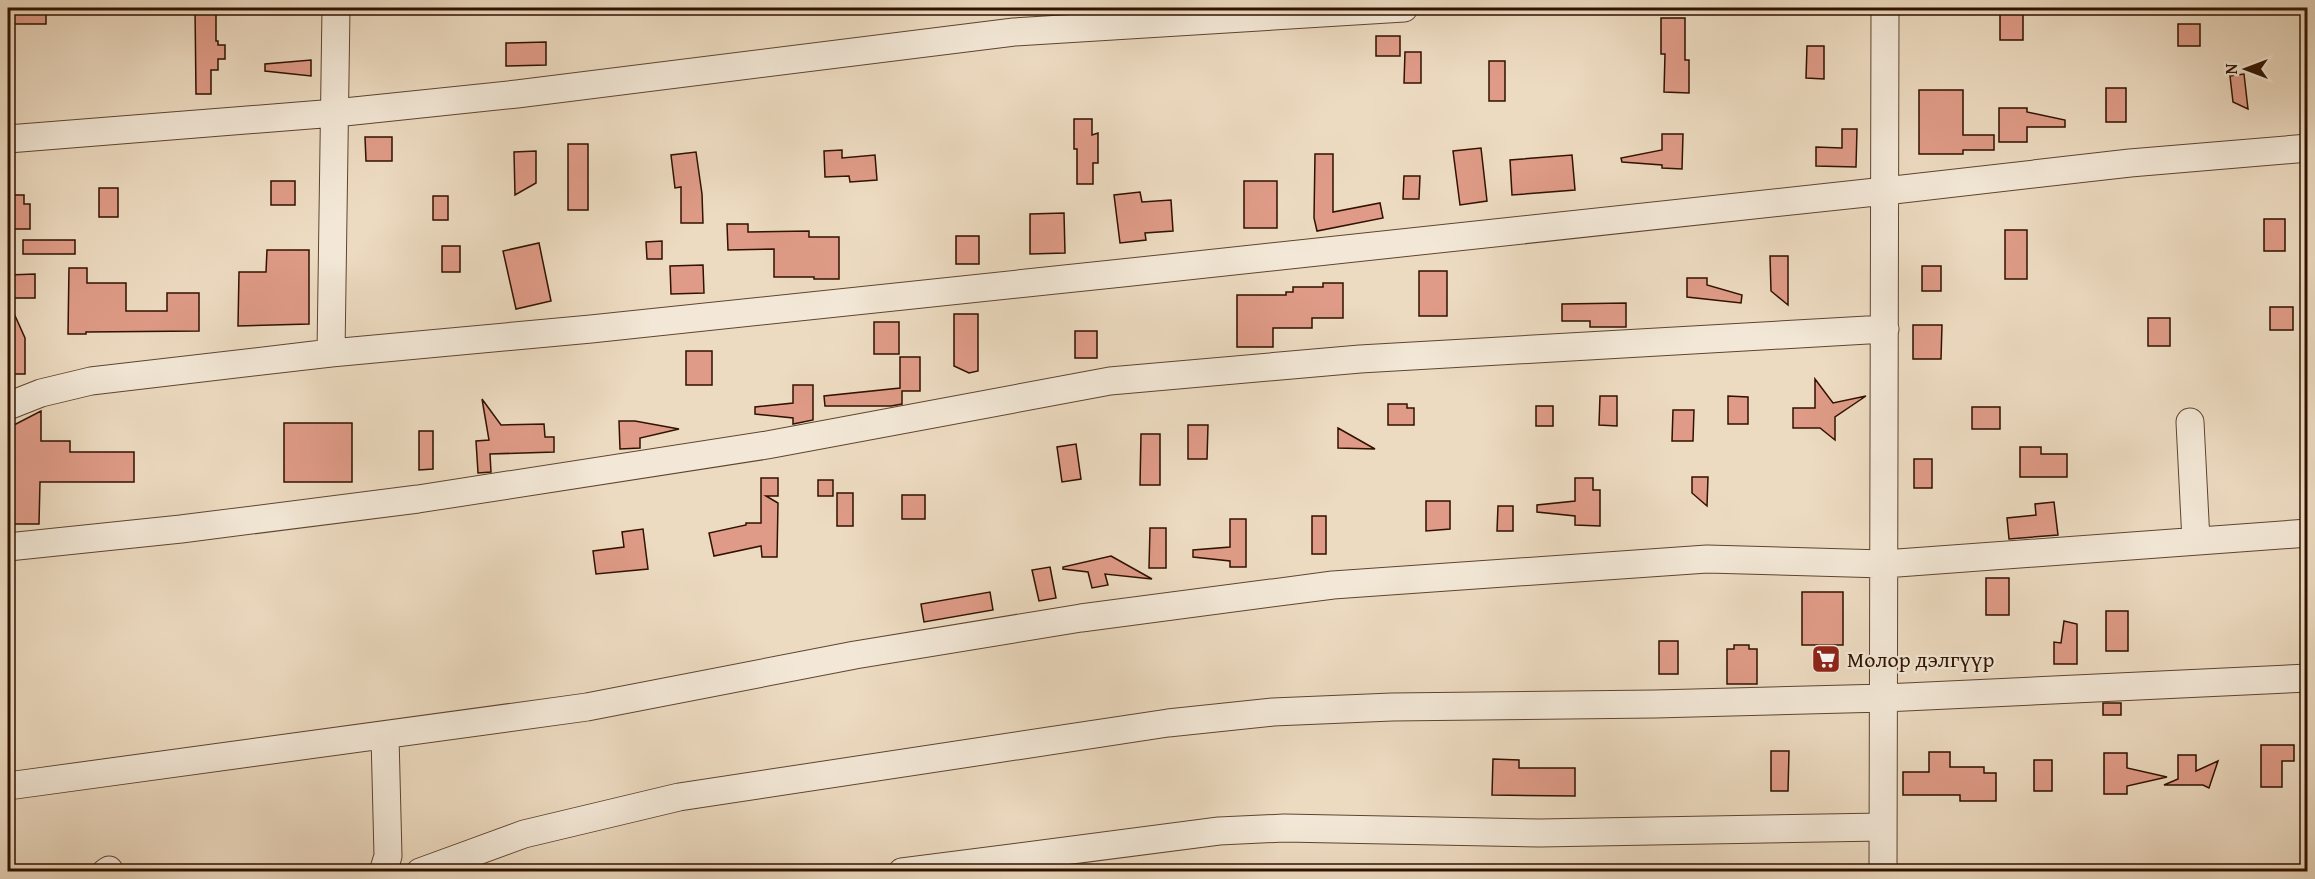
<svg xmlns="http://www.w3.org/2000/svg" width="2315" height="879" font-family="'Gentium Book Plus',serif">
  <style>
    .building { fill: #df9b87; stroke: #301200; stroke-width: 1.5 }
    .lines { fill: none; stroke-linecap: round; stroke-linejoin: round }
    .minor-casing { stroke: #5f4430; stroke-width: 29 }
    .minor { stroke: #f3e8d7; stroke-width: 27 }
    .labels { text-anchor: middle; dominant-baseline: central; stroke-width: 4.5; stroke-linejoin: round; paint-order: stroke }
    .poi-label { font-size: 22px; fill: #301200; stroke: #f3e8d7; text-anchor: start }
  </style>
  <rect width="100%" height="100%" fill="#eddbc1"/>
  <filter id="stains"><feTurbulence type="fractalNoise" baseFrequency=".00333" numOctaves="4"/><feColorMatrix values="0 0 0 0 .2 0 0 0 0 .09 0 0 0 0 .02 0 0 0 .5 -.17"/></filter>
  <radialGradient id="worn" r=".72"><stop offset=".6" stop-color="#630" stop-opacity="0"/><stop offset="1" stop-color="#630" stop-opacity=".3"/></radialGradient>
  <path class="building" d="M 23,8 L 46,8 L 46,24 L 14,24 L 14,9 Z
    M 195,8 L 216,8 L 216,41 L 218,41 L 218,45 L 225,45 L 225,59 L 218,59 L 218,70 L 211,70 L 211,94 L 196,94 Z
    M 2000,8 L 2023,8 L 2023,40 L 2000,40 Z
    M 1661,18 L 1685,18 L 1685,60 L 1689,60 L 1689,93 L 1664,92 L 1665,54 L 1661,54 Z
    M 2178,24 L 2200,24 L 2200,46 L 2178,46 Z
    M 1376,36 L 1400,36 L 1400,56 L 1376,56 Z
    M 546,42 L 546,65 L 506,66 L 506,43 Z
    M 1807,46 L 1824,46 L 1824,79 L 1806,78 Z
    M 1405,52 L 1421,52 L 1421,83 L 1404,83 Z
    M 311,60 L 311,76 L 265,71 L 265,64 Z
    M 1489,61 L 1505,61 L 1505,101 L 1489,101 Z
    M 2244,74 L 2248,109 L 2233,102 L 2230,76 Z
    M 2106,88 L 2126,88 L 2126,122 L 2106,122 Z
    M 1919,90 L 1963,90 L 1963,135 L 1994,135 L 1994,150 L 1963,150 L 1963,154 L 1919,154 Z
    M 1999,108 L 2027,108 L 2027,112 L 2065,120 L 2065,127 L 2027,127 L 2027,142 L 1999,142 Z
    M 1074,119 L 1092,119 L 1092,135 L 1098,133 L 1098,163 L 1093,163 L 1093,184 L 1077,184 L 1077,149 L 1074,149 Z
    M 1842,129 L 1857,129 L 1856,167 L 1816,166 L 1816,147 L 1842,148 Z
    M 1662,134 L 1683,134 L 1682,169 L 1662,168 L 1662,165 L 1622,162 L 1621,158 L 1662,150 Z
    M 365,137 L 392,137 L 392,161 L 366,161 Z
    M 568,144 L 588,144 L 588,210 L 568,210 Z
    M 1481,148 L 1487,201 L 1460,205 L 1453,151 Z
    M 842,150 L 842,158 L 875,155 L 877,180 L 850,182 L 849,176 L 825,177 L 824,151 Z
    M 536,151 L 536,183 L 515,195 L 514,152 Z
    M 696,152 L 702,194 L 703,223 L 681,223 L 681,187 L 675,188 L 671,155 Z
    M 1315,154 L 1333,154 L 1333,212 L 1380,203 L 1383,218 L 1317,231 L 1314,218 Z
    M 1572,155 L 1575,190 L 1512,195 L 1510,160 Z
    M 1404,176 L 1420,176 L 1419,199 L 1403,199 Z
    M 271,181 L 295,181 L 295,205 L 271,205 Z
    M 1244,181 L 1277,181 L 1277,228 L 1244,228 Z
    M 99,188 L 118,188 L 118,217 L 99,217 Z
    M 1140,192 L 1142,202 L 1171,200 L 1173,231 L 1145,233 L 1146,240 L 1120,243 L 1114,195 Z
    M 8,195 L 24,195 L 24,204 L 30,204 L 30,229 L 8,229 Z
    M 433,196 L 448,196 L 448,220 L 433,220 Z
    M 1064,213 L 1065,253 L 1030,254 L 1030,214 Z
    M 2264,219 L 2285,219 L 2285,251 L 2264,251 Z
    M 727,224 L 748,224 L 748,232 L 809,231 L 809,237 L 839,237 L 839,279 L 814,279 L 814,277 L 774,277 L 774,249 L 728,250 Z
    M 2005,230 L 2027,230 L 2027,279 L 2005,279 Z
    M 956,236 L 979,236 L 979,264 L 956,264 Z
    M 23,240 L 75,240 L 75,254 L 23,254 Z
    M 662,241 L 662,259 L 647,259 L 646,242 Z
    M 539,243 L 551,301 L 516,309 L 503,251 Z
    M 442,246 L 460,246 L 460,272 L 442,272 Z
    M 267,250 L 309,250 L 309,324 L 238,326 L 239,272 L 266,272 Z
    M 1770,256 L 1788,256 L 1788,305 L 1771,291 Z
    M 703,265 L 704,293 L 671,294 L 670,266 Z
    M 1922,266 L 1941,266 L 1941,291 L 1922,291 Z
    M 69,268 L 87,268 L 87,283 L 126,283 L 126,311 L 167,311 L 167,293 L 199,293 L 199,331 L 86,332 L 86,334 L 68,334 Z
    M 1419,271 L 1447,271 L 1447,316 L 1419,316 Z
    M 35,274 L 35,298 L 8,298 L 8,275 Z
    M 1687,278 L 1707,278 L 1707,285 L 1742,295 L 1741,303 L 1687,297 Z
    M 1323,283 L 1343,283 L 1343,318 L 1312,318 L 1312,328 L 1273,328 L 1273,347 L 1237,347 L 1237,295 L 1286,295 L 1286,292 L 1293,292 L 1293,287 L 1323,287 Z
    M 1626,303 L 1626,327 L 1590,327 L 1590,321 L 1562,321 L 1562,304 Z
    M 2270,307 L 2293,307 L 2293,330 L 2270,330 Z
    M 12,309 L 25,338 L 25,374 L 8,374 L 8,338 Z
    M 954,314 L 978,314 L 978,371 L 969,373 L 954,366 Z
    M 2148,318 L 2170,318 L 2170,346 L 2148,346 Z
    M 874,322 L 899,322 L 899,354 L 874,354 Z
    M 1913,325 L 1942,325 L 1941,359 L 1913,359 Z
    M 1075,331 L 1097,331 L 1097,358 L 1075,358 Z
    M 686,351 L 712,351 L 712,385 L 686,385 Z
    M 900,357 L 920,357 L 920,391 L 902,391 L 902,404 L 891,406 L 825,406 L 824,396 L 900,388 Z
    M 1815,379 L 1833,403 L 1866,396 L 1835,417 L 1835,440 L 1820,428 L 1793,428 L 1793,408 L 1815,408 Z
    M 793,385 L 813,385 L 813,420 L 793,424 L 793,418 L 755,414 L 755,407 L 793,403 Z
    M 1600,396 L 1617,396 L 1617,426 L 1599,425 Z
    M 1728,396 L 1748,397 L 1748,424 L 1728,424 Z
    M 482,399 L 501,425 L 544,424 L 545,437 L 554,437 L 554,452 L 490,454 L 491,472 L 478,473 L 476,441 L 489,440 Z
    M 1388,404 L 1407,404 L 1407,408 L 1414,408 L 1414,425 L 1388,425 Z
    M 1536,406 L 1553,406 L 1553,426 L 1536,426 Z
    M 1972,407 L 2000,407 L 2000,429 L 1972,429 Z
    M 1673,410 L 1694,410 L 1693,441 L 1672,441 Z
    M 41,411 L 41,441 L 70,441 L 70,452 L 134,452 L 134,482 L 40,482 L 39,524 L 8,524 L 8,487 L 11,487 L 12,426 Z
    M 619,421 L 635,421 L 679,429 L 640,438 L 640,448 L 620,449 Z
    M 284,423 L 352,423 L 352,482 L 284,482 Z
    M 1188,425 L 1208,425 L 1207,459 L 1188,459 Z
    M 1338,428 L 1375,449 L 1338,448 Z
    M 419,431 L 433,431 L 433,469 L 419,470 Z
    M 1141,434 L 1160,434 L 1160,485 L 1140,485 Z
    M 1076,444 L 1081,479 L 1062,482 L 1057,447 Z
    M 2020,447 L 2041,447 L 2041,454 L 2067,454 L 2067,477 L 2020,477 Z
    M 1914,459 L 1932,459 L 1932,488 L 1914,488 Z
    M 1692,477 L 1708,477 L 1707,506 L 1692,493 Z
    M 761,478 L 778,478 L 778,496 L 766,496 L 778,503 L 777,557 L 762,557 L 761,546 L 714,556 L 709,533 L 746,525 L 746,523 L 761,523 Z
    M 1575,478 L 1593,478 L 1593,490 L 1600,490 L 1600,526 L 1575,525 L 1575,516 L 1537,512 L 1537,505 L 1575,501 Z
    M 818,480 L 833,480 L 833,496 L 818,496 Z
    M 837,493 L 853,493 L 853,526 L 837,526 Z
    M 902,495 L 925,495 L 925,519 L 902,519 Z
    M 1426,501 L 1450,501 L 1450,529 L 1426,531 Z
    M 2054,502 L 2058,535 L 2009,539 L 2007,518 L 2036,515 L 2035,504 Z
    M 1498,506 L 1513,506 L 1513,531 L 1497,531 Z
    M 1312,516 L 1326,516 L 1326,554 L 1312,554 Z
    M 1230,519 L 1246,519 L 1246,567 L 1230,567 L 1230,561 L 1193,557 L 1193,550 L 1230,547 Z
    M 1150,528 L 1166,528 L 1166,568 L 1149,568 Z
    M 643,529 L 648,569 L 596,574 L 593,551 L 624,547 L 622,532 Z
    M 1111,556 L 1152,579 L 1105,574 L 1108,585 L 1092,588 L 1088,572 L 1063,569 L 1063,567 Z
    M 1050,567 L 1056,598 L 1039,601 L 1032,570 Z
    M 1986,578 L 2009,578 L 2009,615 L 1986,615 Z
    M 990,592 L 993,610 L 924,622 L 921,604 Z
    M 1802,592 L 1843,592 L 1843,645 L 1802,645 Z
    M 2106,611 L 2128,611 L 2128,651 L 2106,651 Z
    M 2064,621 L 2077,624 L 2077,664 L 2054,664 L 2054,642 L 2061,643 Z
    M 1659,641 L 1678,641 L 1678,674 L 1659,674 Z
    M 1734,645 L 1749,645 L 1749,649 L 1757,649 L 1757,684 L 1727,684 L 1727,649 L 1734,649 Z
    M 2103,703 L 2121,703 L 2121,715 L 2103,715 Z
    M 2261,745 L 2294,745 L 2294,761 L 2282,761 L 2282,787 L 2261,787 Z
    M 1771,751 L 1789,751 L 1788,791 L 1771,791 Z
    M 1929,752 L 1950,752 L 1950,767 L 1984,767 L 1984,773 L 1996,773 L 1996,801 L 1960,801 L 1960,795 L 1903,795 L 1903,772 L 1929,772 Z
    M 2104,753 L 2127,753 L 2127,768 L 2167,777 L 2127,786 L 2127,794 L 2104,794 Z
    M 2178,755 L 2196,755 L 2196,771 L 2218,761 L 2209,788 L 2203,785 L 2164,785 L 2178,779 Z
    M 1493,759 L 1519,760 L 1519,768 L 1575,768 L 1575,796 L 1492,795 Z
    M 2034,760 L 2052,760 L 2052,791 L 2034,791 Z"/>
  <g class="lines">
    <g class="minor-casing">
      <path id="minor" d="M 8,139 L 335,113 L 517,94 L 1014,32 L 1404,8
        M 331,353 L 336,8
        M 8,406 L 41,393 L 91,381 L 331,353 L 591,329 L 1122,273 L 1885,191 L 2130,163 L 2308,148
        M 2190,422 L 2196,541
        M 8,547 L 181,529 L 418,499 L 767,445 L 1110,381 L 1360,359 L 1885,329
        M 8,786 L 587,707 L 855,655 L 1081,618 L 1333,585 L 1707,559 L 1884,564 L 2308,533
        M 106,872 L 109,870
        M 383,872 L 388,856 L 385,736
        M 420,872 L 524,834 L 679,797 L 1168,723 L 1273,712 L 1392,707 L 1655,704 L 1884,698 L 2308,678
        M 902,872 L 1219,831 L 1284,828 L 1540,833 L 1883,827
        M 1883,872 L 1885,8"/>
    </g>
    <use href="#minor" class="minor"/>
  </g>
  <defs>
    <g id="supermarket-square" transform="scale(1.5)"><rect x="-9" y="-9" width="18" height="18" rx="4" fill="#8f2418" stroke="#f3e8d7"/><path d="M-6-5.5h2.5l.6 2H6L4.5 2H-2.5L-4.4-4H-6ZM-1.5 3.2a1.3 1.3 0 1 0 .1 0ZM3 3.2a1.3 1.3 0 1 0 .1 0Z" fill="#fff"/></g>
  </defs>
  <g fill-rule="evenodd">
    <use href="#supermarket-square" x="1826" y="659"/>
  </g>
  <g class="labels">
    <g class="poi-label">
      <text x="1847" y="659">Молор дэлгүүр</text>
    </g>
  </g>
  <rect width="2315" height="879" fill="none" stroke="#eddbc1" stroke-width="30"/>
  <rect x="9" y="9" width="2297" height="861" fill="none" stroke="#301200" stroke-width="3"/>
  <rect x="15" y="15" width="2285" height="849" fill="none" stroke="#301200" stroke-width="1.5"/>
  <g transform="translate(2246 69) rotate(270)" stroke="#f3e8d7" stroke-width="4.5" paint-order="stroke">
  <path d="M0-4.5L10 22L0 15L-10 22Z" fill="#301200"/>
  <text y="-9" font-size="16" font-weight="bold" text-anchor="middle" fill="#301200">N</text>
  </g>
  <rect width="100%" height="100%" filter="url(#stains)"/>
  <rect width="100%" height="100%" fill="url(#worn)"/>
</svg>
